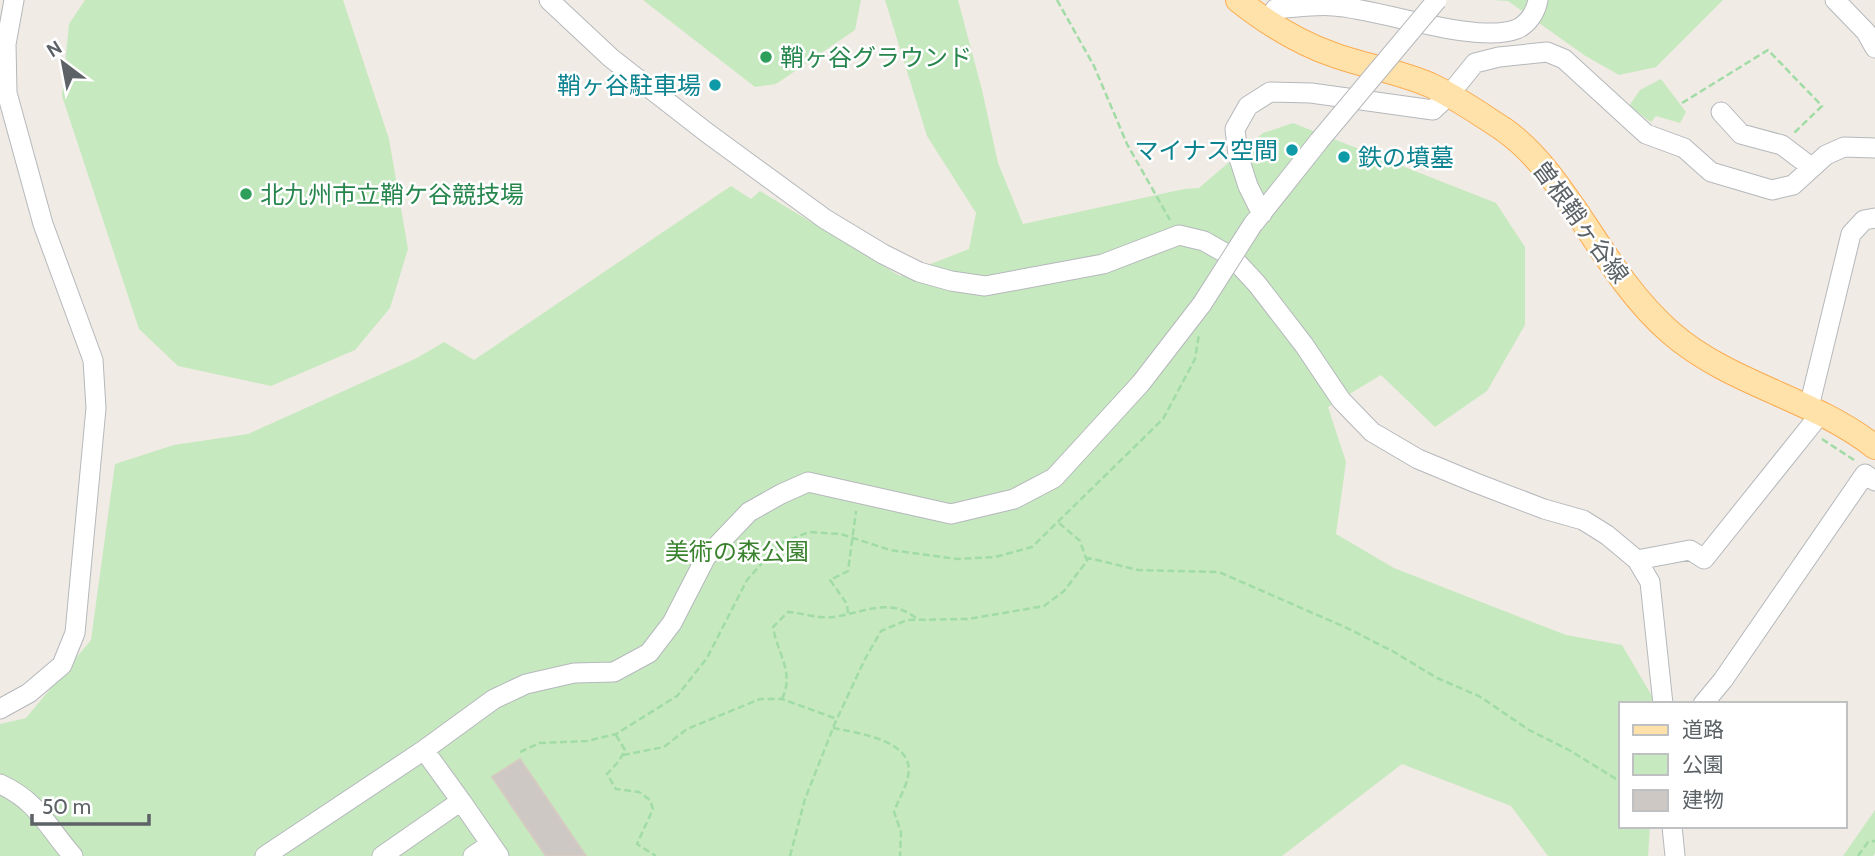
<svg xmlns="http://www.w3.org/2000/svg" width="1875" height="856" font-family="Cabin,'Noto Sans JP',sans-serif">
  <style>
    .green { fill: #c7e9bf }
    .building { fill: #cdc8c3; stroke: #d5cbc2; stroke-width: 2 }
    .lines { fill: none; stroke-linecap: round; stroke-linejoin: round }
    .minor-casing { stroke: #b5b8bc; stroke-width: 21 }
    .major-casing { stroke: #fbac52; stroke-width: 26 }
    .path { stroke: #a1dca6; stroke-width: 2.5; stroke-dasharray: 7 3.5; stroke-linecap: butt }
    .minor { stroke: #fff; stroke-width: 19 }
    .major { stroke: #ffe2aa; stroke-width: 24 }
    .minor-bridge-casing { stroke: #b5b8bc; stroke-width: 21; stroke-linecap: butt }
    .minor-bridge { stroke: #fff; stroke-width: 19 }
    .leisure-dot { fill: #2e9e5b; stroke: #fff; stroke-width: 2.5 }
    .culture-dot { fill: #0f9aa8; stroke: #fff; stroke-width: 2.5 }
    .labels { text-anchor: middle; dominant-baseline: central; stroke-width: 5; stroke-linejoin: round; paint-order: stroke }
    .leisure-label { font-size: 24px; fill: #27864d; stroke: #fff; text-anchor: start }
    .culture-label { font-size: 24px; fill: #0d838f; stroke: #fff; text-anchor: end }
    .street-label { font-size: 24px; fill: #5c6266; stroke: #fff }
    .park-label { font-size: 24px; fill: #3a822e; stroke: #fff }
  </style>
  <rect width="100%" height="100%" fill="#f0ebe4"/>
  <path class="green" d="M 85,0 L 343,0 L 389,139 L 408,249 L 390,308 L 355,350 L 271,386 L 178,366 L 139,329 L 62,96 L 69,24 Z
    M 643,0 L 861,0 L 855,30 L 776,84 L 755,87 Z
    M 885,0 L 958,0 L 982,90 L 998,163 L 1023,224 L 1184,189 L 1199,188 L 1263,133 L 1293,123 L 1496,203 L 1525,247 L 1525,325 L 1487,391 L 1435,427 L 1381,375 L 1328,407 L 1346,462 L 1336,534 L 1394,568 L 1566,635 L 1622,645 L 1655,701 L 1655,704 L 1621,704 L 1621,826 L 1650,826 L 1648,856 L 1548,856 L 1511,806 L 1402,764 L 1282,856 L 0,856 L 0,724 L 26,718 L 91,640 L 115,464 L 174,445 L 248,434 L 417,358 L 444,342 L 474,360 L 731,186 L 751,199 L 760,191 L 900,276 L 969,249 L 976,213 L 927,136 Z
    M 1492,0 L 1723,0 L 1656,67 L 1619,75 L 1584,55 L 1508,1 Z
    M 1661,79 L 1686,112 L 1680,123 L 1656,116 L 1651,122 L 1629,106 L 1640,90 Z
    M 1875,810 L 1875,853 L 1873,856 L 1843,856 Z"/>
  <path class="building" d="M 520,759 L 586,856 L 546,856 L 492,777 Z"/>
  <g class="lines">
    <g class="minor-casing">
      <path id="minor" d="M 549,0 L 611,58 L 706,132 L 825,219 L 883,254 L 919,272 L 951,281 L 985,286 L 1103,264 L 1179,235 L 1204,241 L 1232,257 L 1257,284 L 1304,345 L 1341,400 L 1372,432 L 1418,459 L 1476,483 L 1544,509 L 1583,520 L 1607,535 L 1637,560 L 1650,582 L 1663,704
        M 1835,0 L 1866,32 L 1875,48
        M 1275,9 C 1294,8 1315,4 1334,6 C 1381,9 1476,45 1517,29 C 1528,24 1536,12 1538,0
        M 1721,112 L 1741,134 L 1782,145 L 1811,167
        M 1262,214 L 1248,186 L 1238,155 L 1235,129 L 1248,106 L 1270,92 L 1311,93 L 1433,110 L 1449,95 L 1475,63 L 1499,57 L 1547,52 L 1564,59 L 1646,134 L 1684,148 L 1711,172 L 1772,190 L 1793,185 L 1826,155 L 1844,147 L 1875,148
        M 1254,223 L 1319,141
        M 1809,407 L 1851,234 L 1864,220 L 1875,218
        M 1637,560 L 1690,550 L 1704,559 L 1821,413
        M 1703,704 L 1723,680 L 1865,474 L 1875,481
        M 0,709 L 29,693 L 62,665 L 75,633 L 96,408 L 93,360 L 43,224 L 7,93 L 6,44 L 14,0
        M 0,784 C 39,802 47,827 73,856
        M 461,801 L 499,856
        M 1672,826 L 1675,856
        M 265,856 L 424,750 L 494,699 L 526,684 L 574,673 L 614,672 L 649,653 L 672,623 L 706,557 L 749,512 L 781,494 L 808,482 L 951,514 L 1014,499 L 1054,478 L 1141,383 L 1202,304
        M 382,856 L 461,801 L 424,750
        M 473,856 L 491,844"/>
    </g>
    <g class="major-casing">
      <path id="major" d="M 1238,0 C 1267,23 1299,43 1334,55 C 1365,66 1400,72 1430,85 C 1456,97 1480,114 1503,129 C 1535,151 1558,185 1580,217 C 1607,258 1634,301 1671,333 C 1731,385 1813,398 1875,447"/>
    </g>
    <path class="path" d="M 1057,0 L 1094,66 L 1127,144 L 1170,220
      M 1682,103 L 1768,50 L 1822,106 L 1794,133
      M 1822,439 L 1854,460
      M 1085,557 L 1138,570 L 1219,572 L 1347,628 L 1394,652 L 1437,678 L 1479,696 L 1529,730 L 1569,750 L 1621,782
      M 848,613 L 847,604 L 830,580 L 848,571 L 856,511
      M 782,699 C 795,672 777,653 773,627 L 788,612 C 802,613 820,619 833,617 C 864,613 890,596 917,619
      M 833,728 C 857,733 916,740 908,776 C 906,788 898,800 894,812 L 901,832 L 900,856
      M 616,735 L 625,750 L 619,761 L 607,774 L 616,789 L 639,792 L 650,800 L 653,809 L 637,844 L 656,856
      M 520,752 L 539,743 L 587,741 L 616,734 L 677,696 L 707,658 L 747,580 L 779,544 L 809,532 L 841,534 L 890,550 L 957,559 L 995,557 L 1032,547 L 1163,419 L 1195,359 L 1199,334
      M 623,755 L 664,747 L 687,729 L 760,699 L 782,699 L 837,719
      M 790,856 L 805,799 L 835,723 L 865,659 L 881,631 L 907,620 L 968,619 L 1044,606 L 1064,591 L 1087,561 L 1080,541 L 1059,523
      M 1858,856 L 1868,842 L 1875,841"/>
    <use href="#minor" class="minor"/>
    <use href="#major" class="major"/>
    <g class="minor-bridge-casing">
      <path id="minor-bridge" d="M 1319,141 L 1437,0
        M 1202,304 L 1253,224"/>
    </g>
    <use href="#minor-bridge" class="minor-bridge"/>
  </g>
  <g class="leisure-dot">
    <circle cx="766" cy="57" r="7"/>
    <circle cx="246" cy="194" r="7"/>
  </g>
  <g class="culture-dot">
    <circle cx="715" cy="85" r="7"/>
    <circle cx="1292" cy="150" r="7"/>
    <circle cx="1344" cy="157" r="7"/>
  </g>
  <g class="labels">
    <g class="leisure-label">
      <text x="780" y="57">鞘ヶ谷グラウンド</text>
      <text x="260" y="194">北九州市立鞘ケ谷競技場</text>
    </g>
    <g class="culture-label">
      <text x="701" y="85">鞘ヶ谷駐車場</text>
      <text x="1278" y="150">マイナス空間</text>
      <text x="1358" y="157" text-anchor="start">鉄の墳墓</text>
    </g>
    <g class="street-label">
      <text transform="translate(1581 222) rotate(54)">曽根鞘ヶ谷線</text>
    </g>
    <g class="park-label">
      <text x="737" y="551">美術の森公園</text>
    </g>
  </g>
  <rect x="1619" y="702" width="228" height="126" fill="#ffffff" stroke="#bec0c2" stroke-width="2"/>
  <rect x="1633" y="725" width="35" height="10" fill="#ffe2aa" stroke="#bec0c2" stroke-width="2"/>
  <text x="1682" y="737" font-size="21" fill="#5c6266">道路</text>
  <rect x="1633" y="754" width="35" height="21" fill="#c7e9bf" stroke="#bec0c2" stroke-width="2"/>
  <text x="1682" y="772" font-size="21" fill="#5c6266">公園</text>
  <rect x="1633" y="790" width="35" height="21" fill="#cdc8c3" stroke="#bec0c2" stroke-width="2"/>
  <text x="1682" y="807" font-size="21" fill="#5c6266">建物</text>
  <g transform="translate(63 63) rotate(328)" stroke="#ffffff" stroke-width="5" paint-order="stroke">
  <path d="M0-5L12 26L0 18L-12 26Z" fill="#5c6266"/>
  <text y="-10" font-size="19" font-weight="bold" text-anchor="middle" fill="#5c6266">N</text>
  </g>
  <path d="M32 814v10h117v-10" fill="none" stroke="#5c6266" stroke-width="3.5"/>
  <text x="42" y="814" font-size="21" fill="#5c6266" stroke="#ffffff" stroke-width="5" paint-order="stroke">50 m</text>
</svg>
